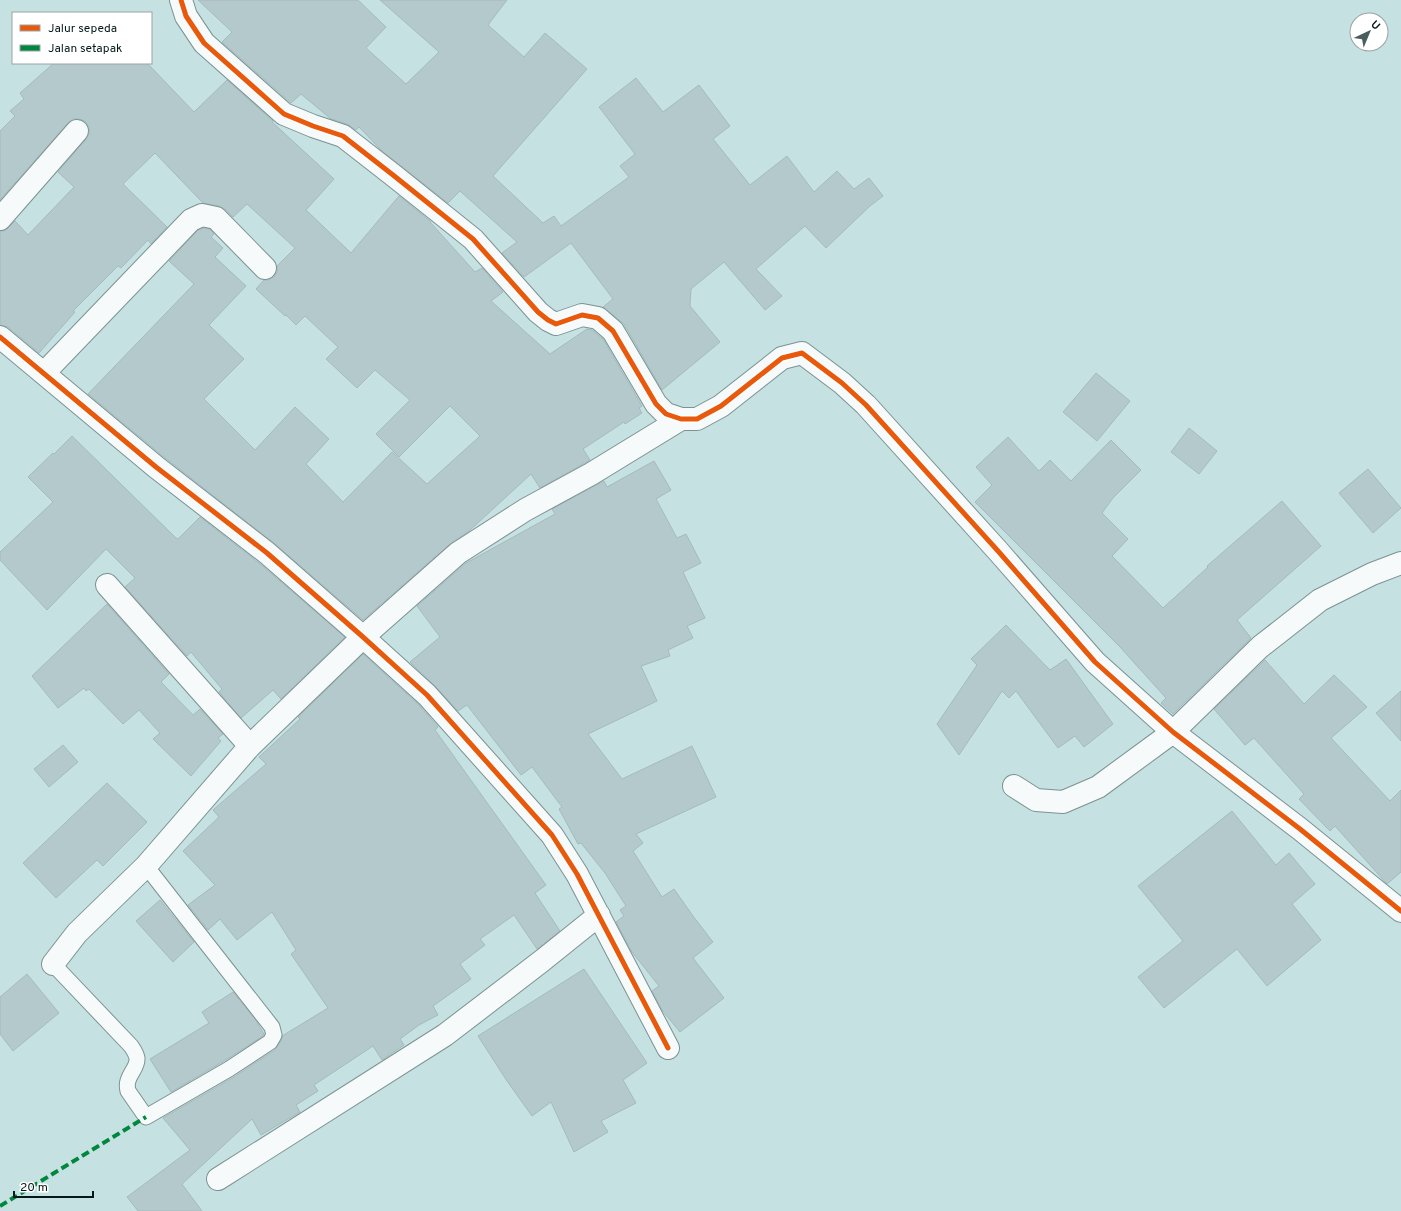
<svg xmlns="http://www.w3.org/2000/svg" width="1401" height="1211" font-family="Overpass,sans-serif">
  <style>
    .building { fill: #b4c9cc; stroke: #a5babd }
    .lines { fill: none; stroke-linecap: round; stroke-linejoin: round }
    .lane-casing { stroke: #7c9292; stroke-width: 17 }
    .street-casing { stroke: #7c9292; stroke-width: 24 }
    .secondary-casing { stroke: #7c9292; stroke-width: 24 }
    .lane { stroke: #f6fafa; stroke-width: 15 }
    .street { stroke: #f6fafa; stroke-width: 22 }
    .secondary { stroke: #f6fafa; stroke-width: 22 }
    .quiet { stroke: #00873e; stroke-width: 4; stroke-dasharray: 8 4; stroke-linecap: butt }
    .cycleway-casing { stroke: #fff; stroke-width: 8 }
    .cycleway { stroke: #e8590c; stroke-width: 5 }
  </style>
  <rect width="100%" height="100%" fill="#c5e1e1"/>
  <path class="building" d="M 198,0 L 358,0 L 386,27 L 366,48 L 406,84 L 439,52 L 380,0 L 507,0 L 488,25 L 524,57 L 545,33 L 587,69 L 493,176 L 543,223 L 554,216 L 561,226 L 629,177 L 620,166 L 635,154 L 599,107 L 636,78 L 663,112 L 699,85 L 730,126 L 713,139 L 750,185 L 787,156 L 814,192 L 837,171 L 854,189 L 869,178 L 883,196 L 870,206 L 826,248 L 805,226 L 756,269 L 782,296 L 765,310 L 724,262 L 691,289 L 690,306 L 720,342 L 662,390 L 624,324 L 603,307 L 613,299 L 571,243 L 524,277 L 502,253 L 517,242 L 460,191 L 448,203 L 382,151 L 359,127 L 356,130 L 347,124 L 331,119 L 301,94 L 291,103 L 222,42 L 232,32 Z
    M 54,63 L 147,63 L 194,112 L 227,80 L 273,121 L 272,122 L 334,179 L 306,210 L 351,253 L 399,196 L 431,222 L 430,222 L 475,272 L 482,268 L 503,292 L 491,301 L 550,354 L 587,329 L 592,330 L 603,339 L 642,406 L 639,408 L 642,413 L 625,424 L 624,422 L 583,449 L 590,460 L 585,463 L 540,488 L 531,474 L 468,532 L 450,544 L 363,620 L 275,544 L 164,457 L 88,394 L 194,284 L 169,261 L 198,230 L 203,228 L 210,229 L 214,234 L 211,237 L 223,248 L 215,257 L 246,286 L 209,325 L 244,359 L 204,399 L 255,450 L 295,407 L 329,439 L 306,464 L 343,502 L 392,452 L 427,484 L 480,436 L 450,406 L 399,457 L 376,434 L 410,400 L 375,370 L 357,388 L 326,359 L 338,347 L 305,316 L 296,325 L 286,315 L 285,316 L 256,289 L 264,280 L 268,280 L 274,277 L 277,272 L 277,266 L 295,248 L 247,204 L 233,217 L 225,209 L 219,206 L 203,203 L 155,153 L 123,184 L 167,227 L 151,244 L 148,240 L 121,268 L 118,266 L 73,311 L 75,312 L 39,353 L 8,327 L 0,325 L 0,231 L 4,231 L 9,227 L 15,221 L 28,235 L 74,187 L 58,172 L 86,139 L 89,134 L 89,127 L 85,121 L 79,119 L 73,119 L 68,123 L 0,200 L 0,131 L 15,116 L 10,111 L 24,99 L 20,93 Z
    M 1096,373 L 1130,401 L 1097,441 L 1063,412 Z
    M 1189,428 L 1217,451 L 1199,474 L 1171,452 Z
    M 72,436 L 176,538 L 178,539 L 200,517 L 259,563 L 345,637 L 281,699 L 273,690 L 241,718 L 219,692 L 222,689 L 191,652 L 187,656 L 125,587 L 135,578 L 106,549 L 47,610 L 0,560 L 0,552 L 53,502 L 28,477 L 53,453 L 54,454 Z
    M 1008,437 L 1039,471 L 1050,460 L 1071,481 L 1111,440 L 1141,470 L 1113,498 L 1102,513 L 1128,539 L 1112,556 L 1163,608 L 1208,567 L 1207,566 L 1282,501 L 1321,546 L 1237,620 L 1251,638 L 1173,714 L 1161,703 L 1166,698 L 1120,647 L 975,502 L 992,485 L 976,467 Z
    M 654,461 L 671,490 L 656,499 L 677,538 L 686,534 L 701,563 L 683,572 L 705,618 L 687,626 L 693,638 L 668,650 L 670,656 L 641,666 L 657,701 L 588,734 L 622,779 L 692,746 L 716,797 L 636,834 L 643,843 L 633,851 L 662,897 L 674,889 L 693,916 L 713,942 L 693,958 L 724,998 L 680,1032 L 662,1010 L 652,991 L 659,986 L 632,952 L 616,922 L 624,916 L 620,910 L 626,906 L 605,873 L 581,843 L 578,844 L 559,809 L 562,807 L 532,767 L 521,775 L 467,705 L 458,711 L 435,686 L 410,662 L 440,637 L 417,606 L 466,563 L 555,514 L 552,509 L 604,481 L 607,487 Z
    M 1368,469 L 1401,508 L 1373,533 L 1339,493 Z
    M 107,604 L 169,674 L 161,682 L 193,715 L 200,709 L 223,734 L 218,738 L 221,741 L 191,776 L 153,739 L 160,733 L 139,710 L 123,724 L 89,689 L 86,691 L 84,688 L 58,708 L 32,676 Z
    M 1006,625 L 1050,670 L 1066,659 L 1113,724 L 1084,747 L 1075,736 L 1058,748 L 1016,691 L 1009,698 L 1002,691 L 959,755 L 937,724 L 977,665 L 971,659 Z
    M 363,654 L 418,704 L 438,727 L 435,730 L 546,885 L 535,893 L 560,931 L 537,949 L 514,915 L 480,939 L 485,945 L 460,964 L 471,979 L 433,1006 L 438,1015 L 419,1025 L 400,1039 L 404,1045 L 382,1060 L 373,1046 L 314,1085 L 318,1091 L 296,1105 L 300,1112 L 261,1135 L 252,1119 L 182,1184 L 202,1211 L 138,1211 L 127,1197 L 190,1150 L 163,1118 L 234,1077 L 275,1050 L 282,1039 L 282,1036 L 328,1008 L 291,954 L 296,950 L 272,912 L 237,940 L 220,919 L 208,930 L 188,905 L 215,885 L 183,851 L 219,817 L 213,810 L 266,764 L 259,757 L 300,719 L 298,717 Z
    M 1265,660 L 1304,704 L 1334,675 L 1367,707 L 1331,738 L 1390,801 L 1401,790 L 1401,872 L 1387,884 L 1335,826 L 1330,831 L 1299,799 L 1304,794 L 1254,738 L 1245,745 L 1214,709 Z
    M 1401,691 L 1401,741 L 1376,713 Z
    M 63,745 L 78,762 L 49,787 L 34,769 Z
    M 107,783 L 147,822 L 103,866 L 97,860 L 56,898 L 23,863 Z
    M 1232,811 L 1276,865 L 1289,853 L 1315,884 L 1292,904 L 1321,940 L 1267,986 L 1237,949 L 1164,1008 L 1138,977 L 1183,941 L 1138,886 Z
    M 160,900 L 194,942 L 173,962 L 136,921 Z
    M 584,969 L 647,1063 L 623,1080 L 636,1103 L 601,1121 L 608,1132 L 574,1152 L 551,1102 L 532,1116 L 507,1081 L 478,1036 Z
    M 27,974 L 59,1013 L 13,1051 L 0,1034 L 0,997 Z
    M 233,992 L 255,1019 L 264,1034 L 263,1036 L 224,1061 L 171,1092 L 150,1059 L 209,1023 L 202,1012 Z"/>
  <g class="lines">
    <g class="lane-casing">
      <path id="lane" d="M 53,964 L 131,1046 C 133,1049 136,1053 137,1058 C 138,1070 124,1076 128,1091 L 146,1117 L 229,1069 L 270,1042 L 274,1035 L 272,1027 L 146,866"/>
    </g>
    <g class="street-casing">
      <path id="street" d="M 0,219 L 77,131
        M 0,337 L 156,467 L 267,553 L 363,637 L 427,695 L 552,835 L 577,874 L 668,1048
        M 44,373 L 191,220 L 202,215 L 216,218 L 265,268
        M 107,585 L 250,746
        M 1014,786 L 1036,800 L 1063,802 L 1098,787 L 1173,732 L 1260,647 L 1320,600 L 1372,574 L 1401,563
        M 53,964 L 77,933 L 146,866 L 250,746 L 363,637 L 458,553 L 525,510 L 591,474 L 681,419
        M 218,1179 L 445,1035 L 543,960 L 599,915"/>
    </g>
    <g class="secondary-casing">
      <path id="secondary" d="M 181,0 L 186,16 L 204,43 L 284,114 L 313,126 L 343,136 L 393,175 L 473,239 L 538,312 L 548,320 L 556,324 L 582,315 L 598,318 L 613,331 L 656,404 L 666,414 L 681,419 L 697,419 L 721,406 L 782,358 L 802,353 L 842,383 L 866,405 L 998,551 L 1095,662 L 1173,732 L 1300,829 L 1401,911"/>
    </g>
    <use href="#lane" class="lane"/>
    <use href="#street" class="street"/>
    <use href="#secondary" class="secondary"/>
    <path class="quiet" d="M 0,1206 L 146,1117"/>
    <g class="cycleway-casing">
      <path id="cycleway" d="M 181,0 L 186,16 L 204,43 L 284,114 L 313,126 L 343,136 L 393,175 L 473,239 L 538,312 L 548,320 L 556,324 L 582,315 L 598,318 L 613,331 L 656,404 L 666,414 L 681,419 L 697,419 L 721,406 L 782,358 L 802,353 L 842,383 L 866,405 L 998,551 L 1095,662 L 1173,732 L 1300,829 L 1401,911
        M 0,337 L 156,467 L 267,553 L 363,637 L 427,695 L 552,835 L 577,874 L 668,1048"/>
    </g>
    <use href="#cycleway" class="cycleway"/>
  </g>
  <rect x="12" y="12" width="140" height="52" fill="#ffffff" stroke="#9ba3a3"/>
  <rect x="20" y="25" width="20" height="6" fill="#e8590c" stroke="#9ba3a3"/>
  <text x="48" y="32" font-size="12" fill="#051819">Jalur sepeda</text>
  <rect x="20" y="45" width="20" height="6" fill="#00873e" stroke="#9ba3a3"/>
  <text x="48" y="52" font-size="12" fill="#051819">Jalan setapak</text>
  <g transform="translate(1369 32) rotate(44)"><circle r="19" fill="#ffffff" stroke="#9ba3a3"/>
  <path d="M0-3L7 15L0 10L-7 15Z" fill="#485e5f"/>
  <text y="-6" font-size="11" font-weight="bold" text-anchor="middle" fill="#051819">U</text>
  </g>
  <path d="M14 1191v6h79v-6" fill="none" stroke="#051819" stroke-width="2"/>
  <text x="20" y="1191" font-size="12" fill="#051819" stroke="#ffffff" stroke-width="3" paint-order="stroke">20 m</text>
</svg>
